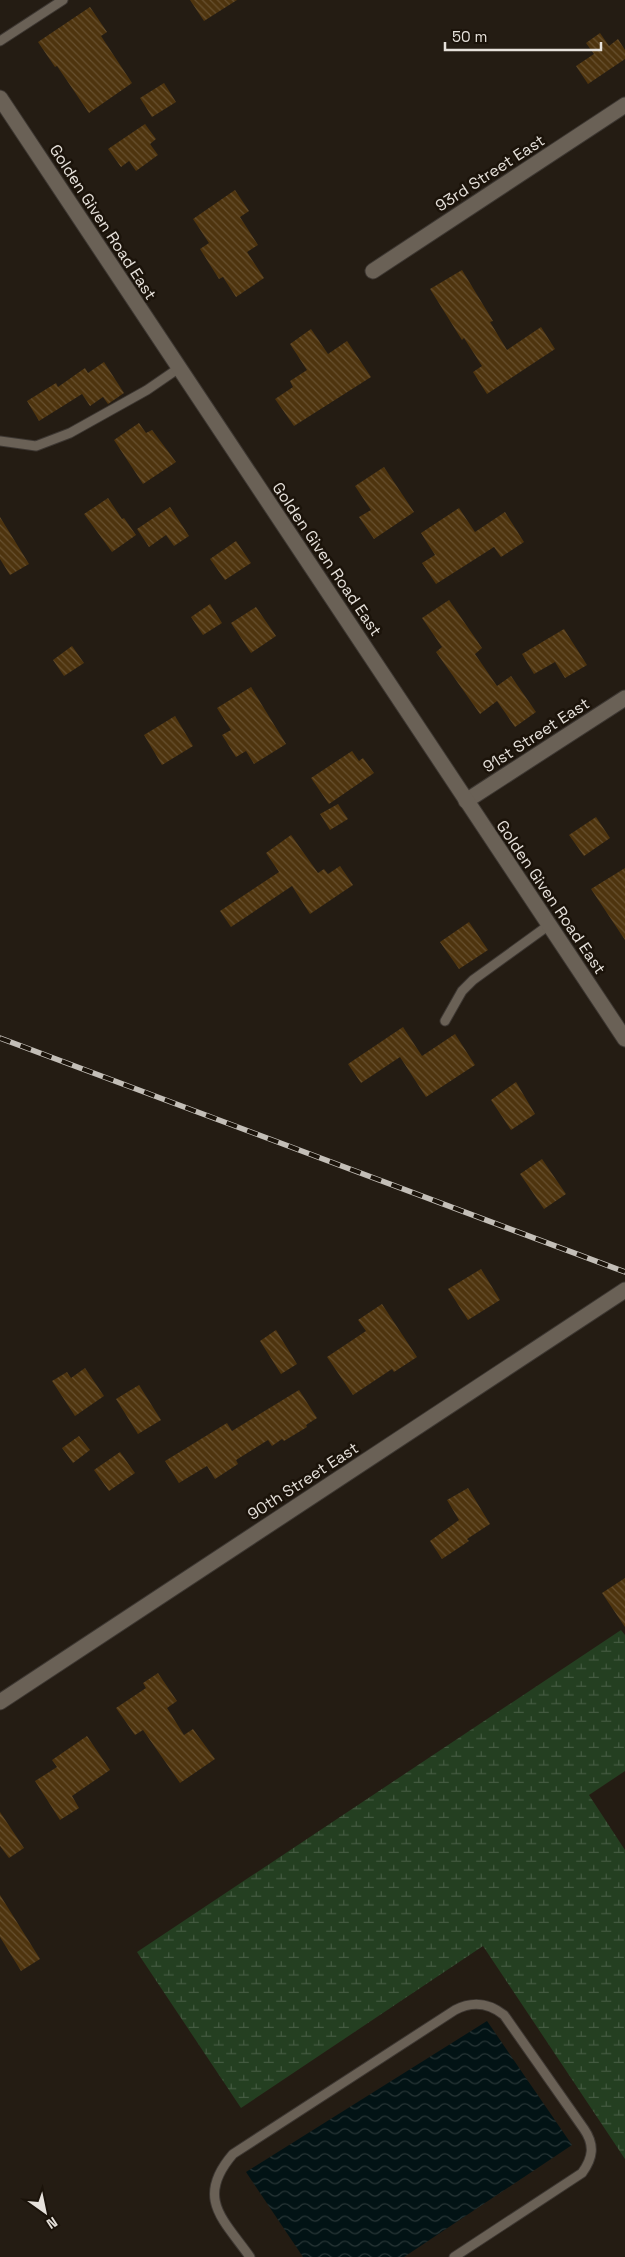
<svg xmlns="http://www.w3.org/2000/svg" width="625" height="2257" font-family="'Space Grotesk',sans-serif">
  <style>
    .wetland { fill: url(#wetland-marsh) }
    .water { fill: url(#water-waves) }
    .building { fill: url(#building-back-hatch) }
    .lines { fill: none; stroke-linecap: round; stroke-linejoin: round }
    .service-casing { stroke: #3d3732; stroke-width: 11 }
    .minor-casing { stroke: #3d3732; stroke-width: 17 }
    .tertiary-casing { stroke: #3d3732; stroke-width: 17 }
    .service { stroke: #6a6156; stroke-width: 9 }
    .minor { stroke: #6a6156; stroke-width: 15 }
    .tertiary { stroke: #6a6156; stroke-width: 15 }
    .rail-casing { stroke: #c3beb7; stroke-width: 5.5 }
    .rail { stroke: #1b130a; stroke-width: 4; stroke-dasharray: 11; stroke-linecap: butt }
    .labels { text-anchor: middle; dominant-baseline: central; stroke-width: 5; stroke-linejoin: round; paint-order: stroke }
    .street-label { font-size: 16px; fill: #e6e1db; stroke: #1b130a }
  </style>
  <defs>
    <pattern id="wetland-marsh" width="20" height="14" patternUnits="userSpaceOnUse" patternTransform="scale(1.25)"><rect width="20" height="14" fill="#243f21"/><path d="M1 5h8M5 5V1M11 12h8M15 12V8" fill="none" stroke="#445a41"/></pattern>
    <pattern id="water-waves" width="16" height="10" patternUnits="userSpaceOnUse" patternTransform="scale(1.25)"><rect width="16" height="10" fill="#021315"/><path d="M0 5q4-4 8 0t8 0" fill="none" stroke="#273536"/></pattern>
    <pattern id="building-back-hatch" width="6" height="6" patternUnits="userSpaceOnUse" patternTransform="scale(1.25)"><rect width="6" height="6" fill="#4e340e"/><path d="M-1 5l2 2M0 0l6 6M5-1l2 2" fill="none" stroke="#685130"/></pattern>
  </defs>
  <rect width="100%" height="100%" fill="#241c13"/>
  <path class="wetland" d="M 621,1630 L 625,1635 L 625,1771 L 589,1795 L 625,1850 L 625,2159 L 483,1946 L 241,2108 L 137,1952 Z"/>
  <path class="water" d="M 487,2021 L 572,2145 L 404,2257 L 303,2257 L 246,2172 Z"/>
  <path class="building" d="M 190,0 L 237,0 L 204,21 Z
    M 90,7 L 107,32 L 101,36 L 132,83 L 89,113 L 57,66 L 55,67 L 38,42 Z
    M 600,33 L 609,46 L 618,39 L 625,50 L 625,59 L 588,84 L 576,66 L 594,54 L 586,43 Z
    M 164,83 L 176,102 L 152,117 L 140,98 Z
    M 145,124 L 156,139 L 150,144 L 158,155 L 136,171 L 129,161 L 121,167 L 108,149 Z
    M 235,190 L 249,211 L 240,217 L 258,245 L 247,252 L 264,278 L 236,297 L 223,277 L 219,279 L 200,249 L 209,243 L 193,219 Z
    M 462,270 L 493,321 L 490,322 L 507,350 L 541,327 L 555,349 L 487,394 L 473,372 L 482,366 L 464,338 L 462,340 L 430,289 Z
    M 311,329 L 328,354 L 347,341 L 371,377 L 294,426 L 275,399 L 293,387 L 290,381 L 307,370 L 290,344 Z
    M 104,362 L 124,393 L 108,404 L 103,397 L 90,406 L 82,394 L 39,421 L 27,401 L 56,383 L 58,387 L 85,368 L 88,373 Z
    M 139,423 L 146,433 L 152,430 L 176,462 L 143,484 L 114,440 Z
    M 384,467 L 414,512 L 374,539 L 359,517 L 371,510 L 355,486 Z
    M 108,498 L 122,519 L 124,518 L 136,535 L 112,552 L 84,514 Z
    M 170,507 L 189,536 L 174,546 L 166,535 L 149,547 L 137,529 Z
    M 459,508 L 475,532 L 505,512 L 524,542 L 501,557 L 494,547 L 436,584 L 422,563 L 435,555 L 421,533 Z
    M 0,517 L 29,564 L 10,575 L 0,559 Z
    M 236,541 L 251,563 L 225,580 L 210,559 Z
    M 449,600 L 482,648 L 475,654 L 497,686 L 511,676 L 536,712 L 515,727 L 497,701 L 480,714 L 436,652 L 442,647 L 422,618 Z
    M 210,604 L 222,623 L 203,635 L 191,617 Z
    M 256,607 L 276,636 L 251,653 L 231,623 Z
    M 564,629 L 587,665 L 565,678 L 555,662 L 534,674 L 522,654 Z
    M 72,646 L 84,663 L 64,676 L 53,660 Z
    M 251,687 L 286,744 L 254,764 L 246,751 L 236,757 L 222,735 L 231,730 L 217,708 Z
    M 175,716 L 193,746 L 162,765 L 144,735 Z
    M 352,751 L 359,761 L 363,758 L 374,773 L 329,804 L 311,778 Z
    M 338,804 L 348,819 L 330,830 L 320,814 Z
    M 596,817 L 610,838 L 584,856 L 569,835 Z
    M 291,835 L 318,873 L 324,869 L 328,874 L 340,866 L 353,885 L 310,914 L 292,886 L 231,927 L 220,911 L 279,872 L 266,853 Z
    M 625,868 L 625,940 L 591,889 Z
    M 469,922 L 488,950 L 459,969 L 440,942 Z
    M 403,1027 L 422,1056 L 455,1034 L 475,1065 L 426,1097 L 400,1057 L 361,1083 L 348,1064 Z
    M 516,1082 L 535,1114 L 511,1130 L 491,1100 Z
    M 542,1159 L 566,1194 L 544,1209 L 520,1174 Z
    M 481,1269 L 500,1300 L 468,1320 L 448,1289 Z
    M 382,1304 L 417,1357 L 394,1372 L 392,1369 L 353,1395 L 327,1357 L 366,1331 L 358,1320 Z
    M 276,1330 L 297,1364 L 281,1374 L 260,1341 Z
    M 85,1368 L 104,1396 L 75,1416 L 52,1381 L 67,1372 L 71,1378 Z
    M 139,1385 L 161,1420 L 138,1434 L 116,1399 Z
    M 299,1390 L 317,1418 L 306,1425 L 307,1427 L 284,1441 L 282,1439 L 272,1446 L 268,1440 L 236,1460 L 238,1464 L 215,1479 L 207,1466 L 179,1483 L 165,1461 L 227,1423 L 232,1431 Z
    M 79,1436 L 90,1450 L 73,1463 L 62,1448 Z
    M 120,1452 L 135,1473 L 109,1491 L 94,1470 Z
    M 468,1488 L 490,1524 L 467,1539 L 469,1541 L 442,1559 L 430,1541 L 459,1520 L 447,1500 Z
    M 625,1578 L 625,1627 L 602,1593 Z
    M 158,1673 L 177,1701 L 167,1708 L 184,1735 L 193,1729 L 215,1759 L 180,1783 L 143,1730 L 135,1735 L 116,1708 L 146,1688 L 143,1683 Z
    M 87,1736 L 110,1770 L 72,1796 L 79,1808 L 60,1820 L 35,1781 L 57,1767 L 52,1760 Z
    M 0,1812 L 24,1848 L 9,1858 L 0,1846 Z
    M 0,1895 L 40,1959 L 21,1971 L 0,1937 Z"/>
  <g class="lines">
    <g class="service-casing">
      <path id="service" d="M 0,41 L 63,0
        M 0,441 L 36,446 L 70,433 L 147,390 L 179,368
        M 445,1021 L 462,991 L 473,980 L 549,925
        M 250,2257 C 223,2219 195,2198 233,2154 L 455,2010 C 472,2001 489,2003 504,2015 L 584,2129 C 595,2145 593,2158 582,2173 L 454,2257"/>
    </g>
    <g class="minor-casing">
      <path id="minor" d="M 373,271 L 625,105
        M 466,801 L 625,698
        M 0,1702 L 625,1290"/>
    </g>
    <g class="tertiary-casing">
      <path id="tertiary" d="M 0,98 L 625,1039"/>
    </g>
    <use href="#service" class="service"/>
    <use href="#minor" class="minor"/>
    <use href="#tertiary" class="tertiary"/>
    <g class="rail-casing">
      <path id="rail" d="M 0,1038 L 625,1272"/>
    </g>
    <use href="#rail" class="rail"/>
  </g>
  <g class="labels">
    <g class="street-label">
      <text transform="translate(490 173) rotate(-33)">93rd Street East</text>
      <text transform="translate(103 222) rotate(57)">Golden Given Road East</text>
      <text transform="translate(327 559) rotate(56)">Golden Given Road East</text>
      <text transform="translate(536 735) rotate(-33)">91st Street East</text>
      <text transform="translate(551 897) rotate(56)">Golden Given Road East</text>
      <text transform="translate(303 1481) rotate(-33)">90th Street East</text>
    </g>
  </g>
  <g transform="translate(45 2212) rotate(147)" stroke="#1b130a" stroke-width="4" paint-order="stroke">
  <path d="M0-4L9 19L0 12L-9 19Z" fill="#e6e1db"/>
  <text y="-8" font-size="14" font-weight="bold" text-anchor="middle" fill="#e6e1db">N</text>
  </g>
  <path d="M445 42v8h156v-8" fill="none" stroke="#e6e1db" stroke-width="2.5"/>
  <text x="452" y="42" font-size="15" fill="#e6e1db" stroke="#1b130a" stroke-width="4" paint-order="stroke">50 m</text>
</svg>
